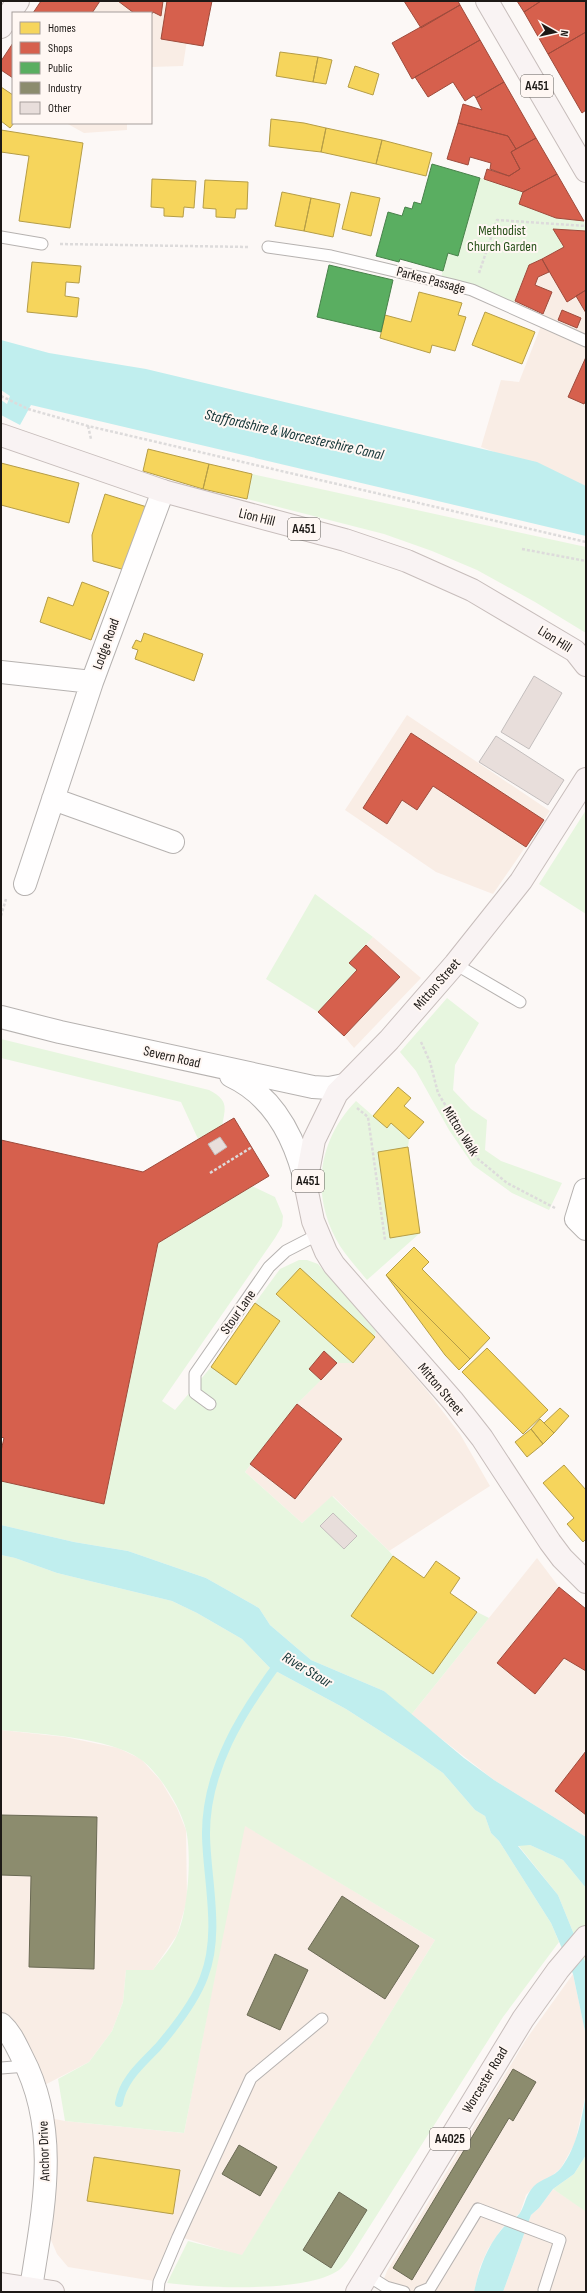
<svg xmlns="http://www.w3.org/2000/svg" width="587" height="2293" font-family="'Sofia Sans Condensed',sans-serif">
  <style>
    .built { fill: #f9ede5 }
    .green { fill: #e7f6df }
    .water { fill: #c0eeee }
    .homes { fill: #f6d55c; stroke: #b59d47 }
    .shops { fill: #d6604d; stroke: #9e4b3c }
    .public { fill: #5aae61; stroke: #48814a }
    .industry { fill: #8c8c6e; stroke: #6b6a54 }
    .lines { fill: none; stroke-linecap: round; stroke-linejoin: round }
    .stream { stroke: #c0eeee; stroke-width: 8 }
    .building { fill: #e8dedb; stroke: #c3bebd }
    .service-casing { stroke: #b6b2b0; stroke-width: 13 }
    .minor-casing { stroke: #b6b2b0; stroke-width: 24 }
    .tertiary-casing { stroke: #b6b2b0; stroke-width: 24 }
    .primary-casing { stroke: #c7bdbb; stroke-width: 24 }
    .path { stroke: #dddbdb; stroke-width: 2.5; stroke-dasharray: 3 2; stroke-linecap: butt }
    .service { stroke: #fffefe; stroke-width: 11 }
    .minor { stroke: #fffefe; stroke-width: 22 }
    .tertiary { stroke: #fffefe; stroke-width: 22 }
    .primary { stroke: #f9f3f3; stroke-width: 22 }
    .labels { text-anchor: middle; dominant-baseline: central; stroke-width: 4; stroke-linejoin: round; paint-order: stroke }
    .shield { fill: #fff7f3; stroke: #615c58; stroke-width: 1 }
    .shield-label { font-size: 13px; font-weight: bold; fill: #1d1916 }
    .park-label { font-size: 14px; fill: #28511a; stroke: #fff7f3 }
    .street-label { font-size: 14px; fill: #1d1916; stroke: #fff7f3 }
    .water-label { font-size: 15px; font-style: italic; fill: #123335; stroke: #fff7f3 }
  </style>
  <rect width="100%" height="100%" fill="#fcf8f6"/>
  <path class="built" d="M 41,1 L 193,1 L 183,66 L 151,67 L 151,13 L 33,13 Z
    M 66,123 L 127,123 L 127,130 L 84,133 Z
    M 553,229 L 586,231 L 586,486 L 481,447 L 501,380 L 519,382 L 543,321 L 512,307 L 529,265 L 542,259 Z
    M 407,715 L 550,811 L 493,894 L 436,872 L 345,810 Z
    M 373,937 L 421,978 L 354,1048 L 344,1036 L 400,978 L 366,945 Z
    M 376,1331 L 428,1392 L 460,1434 L 490,1486 L 389,1551 L 333,1496 L 302,1523 L 245,1472 L 297,1404 L 337,1363 L 353,1363 L 375,1337 Z
    M 537,1558 L 559,1587 L 586,1609 L 586,1837 L 494,1780 L 411,1715 Z
    M 1,1730 L 65,1737 L 118,1748 L 141,1759 L 161,1781 L 177,1808 L 186,1830 L 187,1900 L 177,1935 L 153,1970 L 126,1970 L 123,2002 L 112,2031 L 89,2062 L 35,2090 L 1,2024 Z
    M 244,1825 L 435,1940 L 242,2256 L 174,2235 L 154,2281 L 68,2267 L 57,2254 L 42,2219 L 44,2117 L 65,2121 L 184,2133 Z
    M 573,1974 L 586,2036 L 586,2093 L 575,2143 L 561,2168 L 547,2180 L 536,2185 L 526,2195 L 520,2213 L 502,2228 L 488,2249 L 480,2267 L 474,2292 L 379,2292 L 387,2271 L 527,2038 Z
    M 553,2189 L 585,2210 L 586,2209 L 586,2292 L 503,2292 L 531,2215 L 539,2208 Z"/>
  <path class="green" d="M 480,178 L 523,192 L 520,204 L 556,218 L 584,221 L 586,231 L 554,229 L 564,247 L 529,265 L 512,307 L 440,281 L 448,253 L 458,256 Z
    M 252,474 L 586,547 L 586,633 L 535,602 L 477,570 L 432,551 L 384,534 L 247,499 Z
    M 586,810 L 586,914 L 539,884 Z
    M 315,894 L 373,937 L 350,962 L 357,970 L 318,1012 L 266,979 Z
    M 447,998 L 479,1023 L 455,1065 L 453,1090 L 471,1109 L 487,1120 L 485,1150 L 501,1161 L 562,1183 L 549,1210 L 512,1193 L 473,1165 L 449,1130 L 416,1071 L 400,1052 Z
    M 1,1039 L 209,1090 C 228,1100 226,1106 222,1126 L 198,1139 L 181,1102 L 1,1058 Z
    M 356,1101 L 387,1128 L 391,1123 L 409,1139 L 408,1147 L 420,1233 L 367,1280 C 358,1269 348,1258 340,1246 C 310,1197 317,1141 356,1101 Z
    M 252,1186 L 275,1197 L 283,1216 L 282,1226 L 275,1238 L 162,1401 L 175,1410 L 211,1367 L 236,1385 L 280,1321 L 255,1303 L 280,1269 L 299,1260 L 307,1260 L 318,1264 L 376,1331 L 375,1337 L 300,1268 L 276,1295 L 353,1363 L 337,1363 L 324,1351 L 309,1369 L 321,1380 L 297,1404 L 245,1472 L 302,1523 L 332,1496 L 389,1551 L 393,1556 L 351,1616 L 432,1674 L 477,1612 L 489,1618 L 411,1715 L 384,1691 L 311,1660 L 270,1625 L 259,1608 L 206,1578 L 128,1551 L 74,1542 L 1,1525 L 1,1481 L 104,1503 L 158,1243 Z
    M 1,1555 L 15,1558 L 57,1573 L 172,1601 L 197,1613 L 242,1639 L 270,1668 L 346,1709 L 419,1756 L 443,1773 L 475,1810 L 485,1816 L 491,1833 L 499,1841 L 551,1923 L 559,1942 L 503,2017 L 354,2251 C 350,2257 345,2265 339,2270 C 307,2293 206,2288 167,2283 L 188,2241 L 242,2255 L 435,1940 L 245,1826 L 184,2133 L 65,2121 L 58,2079 L 89,2062 L 112,2031 L 123,2002 L 126,1970 L 153,1970 C 161,1959 172,1947 177,1935 C 188,1912 192,1855 186,1830 C 181,1808 159,1772 140,1759 C 108,1737 40,1734 1,1730 Z
    M 518,1845 L 530,1845 L 563,1860 L 586,1888 L 586,1964 L 558,1895 Z
    M 586,2155 L 586,2209 L 585,2211 L 553,2189 L 574,2174 Z"/>
  <path class="water" d="M 1,340 L 49,353 L 146,369 L 537,462 L 586,486 L 586,536 L 31,405 L 20,425 L 1,415 L 1,400 L 7,404 L 10,396 L 1,390 Z
    M 1,1525 L 74,1542 L 128,1551 L 206,1578 L 259,1608 L 270,1625 L 311,1660 L 384,1691 L 464,1758 L 494,1780 L 586,1837 L 586,1888 L 563,1860 L 530,1845 L 518,1846 L 558,1895 L 586,1964 L 586,2036 L 573,1974 L 551,1923 L 499,1841 L 491,1833 L 485,1816 L 475,1810 L 443,1773 L 419,1756 L 346,1709 L 270,1668 L 242,1639 L 197,1613 L 172,1601 L 57,1573 L 15,1558 L 1,1555 Z
    M 586,2093 L 586,2155 L 574,2174 L 553,2189 L 539,2208 L 531,2215 L 503,2292 L 474,2292 C 479,2269 486,2248 502,2229 C 507,2223 516,2219 520,2213 C 526,2203 525,2196 534,2186 C 541,2179 554,2177 561,2168 C 577,2147 582,2118 586,2093 Z"/>
  <path class="homes" d="M 280,52 L 318,57 L 313,82 L 276,76 Z
    M 318,57 L 332,60 L 326,84 L 313,82 Z
    M 355,66 L 379,74 L 373,95 L 348,87 Z
    M 1,87 L 13,95 L 14,123 L 10,128 L 1,121 Z
    M 271,119 L 304,123 L 326,128 L 321,152 L 269,146 Z
    M 326,128 L 382,140 L 376,164 L 321,152 Z
    M 1,130 L 83,143 L 70,228 L 19,221 L 29,156 L 1,152 Z
    M 382,140 L 432,153 L 426,176 L 376,164 Z
    M 152,179 L 196,181 L 194,208 L 184,207 L 183,217 L 164,216 L 164,208 L 151,207 Z
    M 205,180 L 248,182 L 247,209 L 236,209 L 235,218 L 216,217 L 216,209 L 203,208 Z
    M 282,192 L 311,198 L 304,231 L 275,226 Z
    M 351,192 L 380,198 L 371,236 L 342,229 Z
    M 311,198 L 340,204 L 333,237 L 304,231 Z
    M 32,262 L 81,266 L 79,283 L 66,282 L 65,296 L 79,298 L 77,317 L 27,312 Z
    M 419,292 L 462,303 L 458,315 L 466,317 L 455,351 L 432,345 L 430,353 L 380,338 L 385,315 L 411,322 Z
    M 485,312 L 535,332 L 522,364 L 472,345 Z
    M 148,449 L 209,464 L 203,489 L 143,471 Z
    M 1,463 L 79,483 L 69,523 L 1,505 Z
    M 209,464 L 252,474 L 247,499 L 203,489 Z
    M 105,494 L 147,507 L 125,570 L 93,561 L 92,535 Z
    M 82,582 L 109,592 L 91,640 L 40,622 L 48,597 L 73,606 Z
    M 144,633 L 203,654 L 194,681 L 135,659 L 138,650 L 132,648 L 136,640 L 141,642 Z
    M 398,1087 L 411,1098 L 404,1106 L 424,1122 L 409,1139 L 391,1123 L 387,1128 L 373,1116 Z
    M 408,1147 L 420,1233 L 390,1238 L 378,1152 Z
    M 414,1247 L 429,1262 L 422,1269 L 490,1338 L 470,1359 L 386,1275 Z
    M 300,1268 L 375,1337 L 353,1363 L 276,1294 Z
    M 386,1275 L 470,1359 L 459,1370 L 445,1355 Z
    M 255,1303 L 280,1321 L 236,1385 L 211,1367 Z
    M 487,1348 L 548,1410 L 523,1434 L 462,1372 Z
    M 560,1408 L 569,1416 L 554,1433 L 544,1423 Z
    M 540,1419 L 554,1433 L 543,1444 L 531,1429 Z
    M 531,1429 L 543,1444 L 527,1457 L 515,1442 Z
    M 564,1465 L 586,1490 L 586,1539 L 583,1542 L 567,1524 L 574,1518 L 543,1483 Z
    M 393,1556 L 424,1578 L 436,1561 L 460,1578 L 450,1593 L 477,1612 L 433,1674 L 351,1616 Z
    M 94,2157 L 180,2170 L 173,2214 L 87,2201 Z"/>
  <path class="shops" d="M 41,1 L 100,1 L 92,13 L 33,13 Z
    M 118,1 L 163,1 L 161,16 L 153,12 L 151,15 L 151,13 L 134,13 Z
    M 167,1 L 212,1 L 203,46 L 161,39 Z
    M 404,1 L 458,1 L 460,5 L 421,28 Z
    M 517,1 L 541,1 L 524,12 Z
    M 541,1 L 586,1 L 586,32 L 548,54 L 524,12 Z
    M 460,5 L 480,40 L 412,79 L 392,43 Z
    M 586,32 L 586,110 L 582,113 L 548,54 Z
    M 480,40 L 504,82 L 476,98 L 474,95 L 465,101 L 453,82 L 428,97 L 415,77 Z
    M 13,43 L 13,78 L 1,70 L 1,61 Z
    M 504,82 L 536,138 L 516,149 L 508,136 L 458,123 L 463,104 L 482,110 L 476,98 Z
    M 458,123 L 508,136 L 516,149 L 511,152 L 520,169 L 509,176 L 490,169 L 491,163 L 470,157 L 468,165 L 447,159 Z
    M 536,138 L 557,174 L 523,192 L 484,179 L 487,169 L 509,176 L 520,169 L 511,152 Z
    M 557,174 L 584,221 L 556,218 L 519,204 L 523,192 Z
    M 553,229 L 586,231 L 586,290 L 567,302 L 542,259 L 564,247 Z
    M 542,259 L 549,272 L 538,277 L 535,285 L 552,292 L 543,314 L 515,301 L 529,265 Z
    M 586,290 L 586,313 L 576,296 Z
    M 562,310 L 581,318 L 577,328 L 558,320 Z
    M 586,357 L 586,400 L 584,404 L 568,397 Z
    M 411,733 L 544,820 L 526,847 L 433,786 L 417,810 L 402,800 L 387,824 L 363,808 Z
    M 366,945 L 400,977 L 344,1036 L 318,1012 L 357,970 L 349,963 Z
    M 234,1118 L 269,1176 L 158,1243 L 104,1504 L 1,1481 L 1,1451 L 4,1438 L 1,1437 L 1,1140 L 143,1172 Z
    M 324,1351 L 337,1363 L 321,1380 L 309,1369 Z
    M 297,1404 L 342,1439 L 295,1499 L 250,1464 Z
    M 559,1587 L 586,1609 L 586,1671 L 564,1658 L 535,1694 L 497,1663 Z
    M 586,1751 L 586,1815 L 555,1791 Z"/>
  <path class="public" d="M 432,164 L 480,178 L 458,256 L 448,253 L 443,271 L 400,259 L 399,262 L 376,256 L 388,212 L 402,216 L 405,207 L 412,209 L 414,202 L 421,204 Z
    M 329,265 L 393,280 L 381,332 L 317,317 Z"/>
  <path class="industry" d="M 1,1815 L 97,1817 L 94,1969 L 29,1967 L 31,1876 L 1,1875 Z
    M 342,1896 L 419,1946 L 385,1999 L 308,1949 Z
    M 275,1954 L 308,1970 L 280,2030 L 247,2015 Z
    M 513,2069 L 536,2082 L 513,2121 L 509,2118 L 412,2280 L 393,2268 Z
    M 239,2145 L 277,2167 L 260,2196 L 222,2174 Z
    M 339,2192 L 367,2210 L 331,2268 L 303,2250 Z"/>
  <g class="lines">
    <path class="stream" d="M 119,2103 C 123,2079 142,2064 158,2047 C 175,2027 195,2002 204,1977 C 221,1933 207,1881 206,1836 C 205,1770 242,1712 280,1661"/>
  </g>
  <path class="building" d="M 534,676 L 562,693 L 529,749 L 501,732 Z
    M 496,736 L 564,780 L 548,805 L 479,762 Z
    M 220,1137 L 227,1147 L 215,1155 L 208,1144 Z
    M 333,1513 L 357,1536 L 344,1549 L 320,1526 Z"/>
  <g class="lines">
    <g class="service-casing">
      <path id="service" d="M 1,237 L 42,244
        M 268,247 L 331,256 L 453,285 L 472,290 L 586,341
        M 455,964 L 520,1002
        M 210,1404 L 195,1393 L 195,1374 L 269,1267 L 286,1251 L 317,1235
        M 1,2068 L 27,2066
        M 367,2275 L 386,2287 L 404,2292
        M 158,2292 L 159,2282 L 178,2237 L 251,2078 L 322,2019
        M 420,2292 L 430,2288 L 478,2209 L 560,2240 L 544,2290"/>
    </g>
    <g class="minor-casing">
      <path id="minor" d="M 1,672 L 92,682
        M 53,799 L 173,842
        M 25,884 L 92,682 L 163,491
        M 585,1190 L 576,1219 L 586,1229
        M 1,2024 C 11,2033 16,2045 22,2057 C 61,2131 43,2210 31,2288"/>
    </g>
    <g class="tertiary-casing">
      <path id="tertiary" d="M 1,1017 L 60,1032 L 313,1087 L 329,1088 L 344,1085
        M 231,1076 C 276,1097 297,1142 307,1189"/>
    </g>
    <g class="primary-casing">
      <path id="primary" d="M 487,1 L 586,171
        M 1,27 L 18,1
        M 1,435 L 163,491 L 345,540 L 407,561 L 472,590 L 575,651 L 586,665
        M 586,779 L 521,881 L 455,964 L 389,1040 L 337,1093 L 314,1140 L 308,1172 L 307,1192 L 313,1221 L 326,1252 L 334,1265 L 453,1401 L 482,1438 L 550,1542 L 562,1558 L 586,1582
        M 1,2284 L 53,2292
        M 357,2292 L 523,2019 L 558,1970 L 586,1937"/>
    </g>
    <path class="path" d="M 60,244 L 249,247
      M 479,273 L 497,220 L 586,226
      M 1,396 L 28,409 L 88,426 L 586,542
      M 88,426 L 91,439
      M 522,549 L 586,561
      M 1,916 L 6,899
      M 421,1042 L 430,1062 L 438,1093 L 478,1159 L 507,1183 L 555,1208
      M 357,1108 L 368,1117 L 385,1240
      M 210,1173 L 252,1147"/>
    <use href="#service" class="service"/>
    <use href="#minor" class="minor"/>
    <use href="#tertiary" class="tertiary"/>
    <use href="#primary" class="primary"/>
  </g>
  <g class="labels">
    <g class="shield">
      <rect x="521" y="75" width="32" height="22" rx="3"/>
      <rect x="288" y="518" width="32" height="22" rx="3"/>
      <rect x="292" y="1170" width="32" height="22" rx="3"/>
      <rect x="430" y="2128" width="40" height="22" rx="3"/>
    </g>
    <g class="shield-label">
      <text x="537" y="86">A451</text>
      <text x="304" y="529">A451</text>
      <text x="308" y="1181">A451</text>
      <text x="450" y="2139">A4025</text>
    </g>
    <g class="park-label">
      <text x="502" y="230">Methodist<tspan x="502" dy="16">Church Garden</tspan></text>
    </g>
    <g class="street-label">
      <text transform="translate(431 280) rotate(15)">Parkes Passage</text>
      <text transform="translate(257 517) rotate(14)">Lion Hill</text>
      <text transform="translate(555 639) rotate(32)">Lion Hill</text>
      <text transform="translate(106 644) rotate(-70)">Lodge Road</text>
      <text transform="translate(437 984) rotate(-49)">Mitton Street</text>
      <text transform="translate(172 1057) rotate(13)">Severn Road</text>
      <text transform="translate(461 1131) rotate(58)">Mitton Walk</text>
      <text transform="translate(238 1312) rotate(-55)">Stour Lane</text>
      <text transform="translate(441 1389) rotate(50)">Mitton Street</text>
      <text transform="translate(485 2080) rotate(-59)">Worcester Road</text>
      <text transform="translate(44 2151) rotate(-92)">Anchor Drive</text>
    </g>
    <g class="water-label">
      <text transform="translate(294 435) rotate(13)">Staffordshire &amp; Worcestershire Canal</text>
      <text transform="translate(307 1670) rotate(31)">River Stour</text>
    </g>
  </g>
  <rect width="587" height="2293" fill="none" stroke="#1d1916" stroke-width="4"/>
  <rect x="12" y="12" width="140" height="112" fill="#fff7f3" stroke="#a59e9b"/>
  <rect x="20" y="22" width="20" height="12" fill="#f6d55c" stroke="#a59e9b"/>
  <text x="48" y="32" font-size="12" fill="#1d1916">Homes</text>
  <rect x="20" y="42" width="20" height="12" fill="#d6604d" stroke="#a59e9b"/>
  <text x="48" y="52" font-size="12" fill="#1d1916">Shops</text>
  <rect x="20" y="62" width="20" height="12" fill="#5aae61" stroke="#a59e9b"/>
  <text x="48" y="72" font-size="12" fill="#1d1916">Public</text>
  <rect x="20" y="82" width="20" height="12" fill="#8c8c6e" stroke="#a59e9b"/>
  <text x="48" y="92" font-size="12" fill="#1d1916">Industry</text>
  <rect x="20" y="102" width="20" height="12" fill="#e8dedb" stroke="#a59e9b"/>
  <text x="48" y="112" font-size="12" fill="#1d1916">Other</text>
  <g transform="translate(555 32) rotate(98)" stroke="#fff7f3" stroke-width="3" paint-order="stroke">
  <path d="M0-3L7 15L0 10L-7 15Z" fill="#1d1916"/>
  <text y="-6" font-size="11" font-weight="bold" text-anchor="middle" fill="#1d1916">N</text>
  </g>
</svg>
